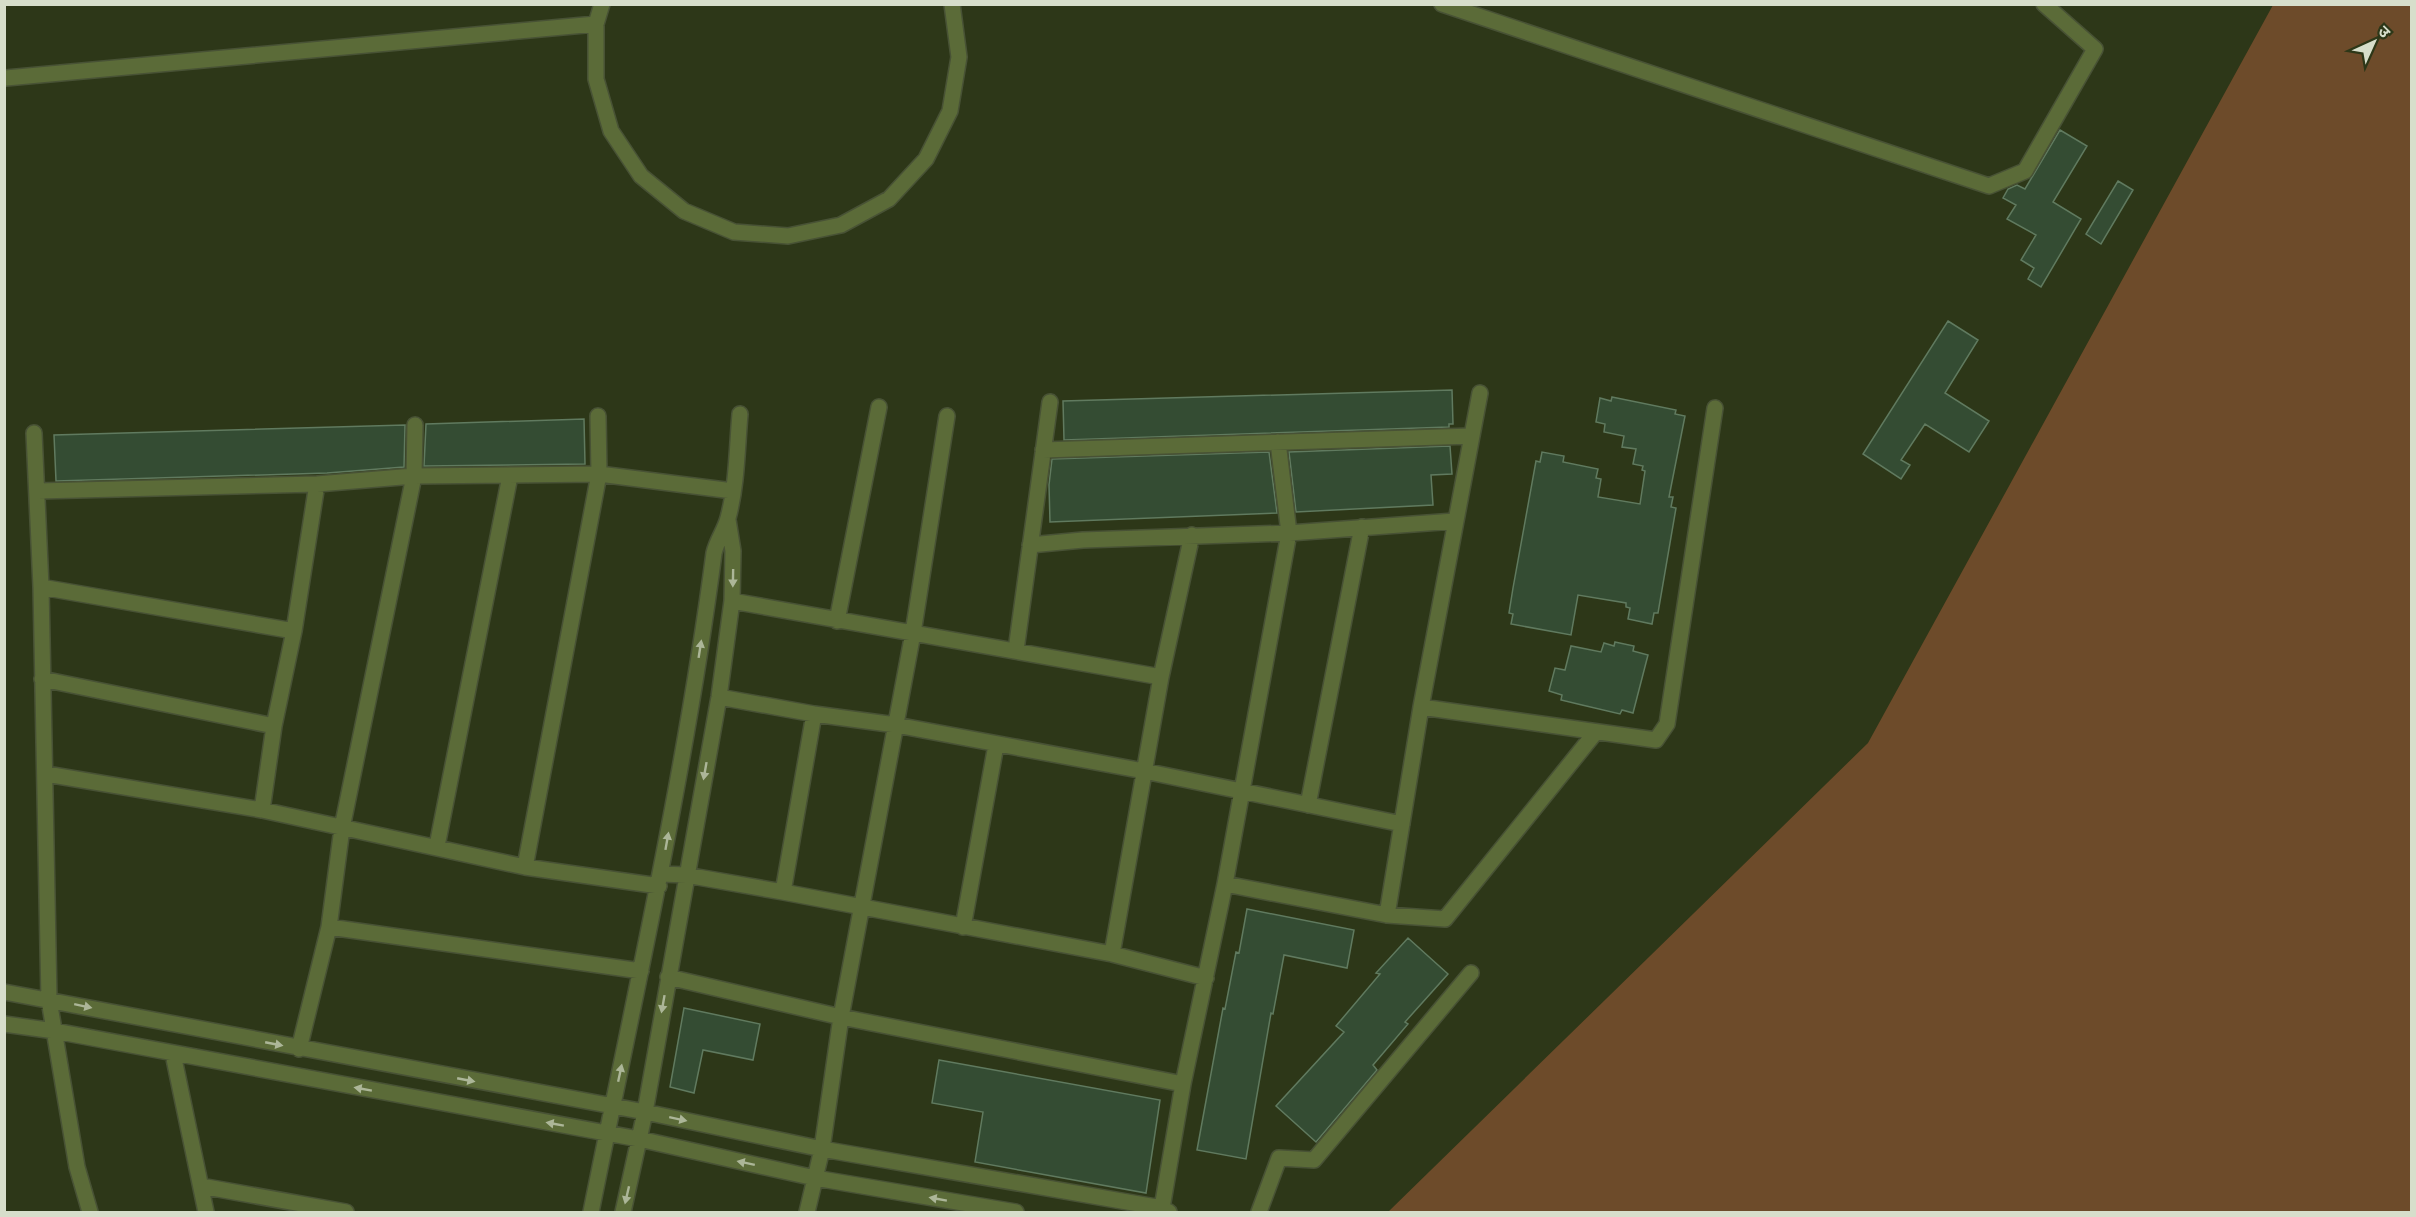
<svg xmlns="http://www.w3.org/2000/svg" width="2416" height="1217" font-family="Karla,'Noto Sans Devanagari',sans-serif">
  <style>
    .green { fill: #6d4b2a }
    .building { fill: #344c33; stroke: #607a5f; stroke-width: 1.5 }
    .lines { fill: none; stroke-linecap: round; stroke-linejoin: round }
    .minor-casing { stroke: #485235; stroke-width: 18 }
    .minor { stroke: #5b6b38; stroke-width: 15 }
    .oneway { fill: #acb698 }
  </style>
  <rect width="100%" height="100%" fill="#2d3718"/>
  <path class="green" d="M 2273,5 L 2411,5 L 2411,1212 L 1388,1212 L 1868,743 Z"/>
  <path class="building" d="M 2060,130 L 2087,146 L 2053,202 L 2081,219 L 2041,287 L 2028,279 L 2034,268 L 2021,260 L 2036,235 L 2007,219 L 2016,205 L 2003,198 L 2008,189 L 2017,185 L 2025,189 Z
    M 2118,181 L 2133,190 L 2101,244 L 2086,234 Z
    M 1948,321 L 1978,340 L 1945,393 L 1989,421 L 1969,452 L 1925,424 L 1901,460 L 1910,465 L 1901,479 L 1863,454 Z
    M 1452,390 L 1453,424 L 1449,424 L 1449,427 L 1064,440 L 1063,401 Z
    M 1612,397 L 1676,410 L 1675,414 L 1685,416 L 1669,497 L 1673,497 L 1671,507 L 1676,508 L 1658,613 L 1654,613 L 1652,624 L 1628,619 L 1630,608 L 1626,607 L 1626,603 L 1578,595 L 1571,635 L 1511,624 L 1513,614 L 1509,613 L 1513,588 L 1536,461 L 1540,462 L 1542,452 L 1564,456 L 1563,462 L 1598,469 L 1596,478 L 1601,479 L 1598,497 L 1640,504 L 1645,471 L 1642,470 L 1643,466 L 1633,464 L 1636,449 L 1622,447 L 1624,436 L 1604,432 L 1605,424 L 1596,422 L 1600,398 L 1611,401 Z
    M 584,419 L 585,464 L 424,466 L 426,424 Z
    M 405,425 L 404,467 L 327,473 L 56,481 L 54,435 Z
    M 1450,446 L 1452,474 L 1431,475 L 1433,505 L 1296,512 L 1289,452 Z
    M 1269,452 L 1277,513 L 1050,522 L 1049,485 L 1052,459 Z
    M 1615,642 L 1634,646 L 1633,651 L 1648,655 L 1633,713 L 1622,710 L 1620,714 L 1582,705 L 1561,700 L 1562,695 L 1549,691 L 1555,668 L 1565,670 L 1571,646 L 1601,652 L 1604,643 L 1614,646 Z
    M 1247,909 L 1354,930 L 1347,968 L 1284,955 L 1273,1014 L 1271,1013 L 1246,1159 L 1197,1150 L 1223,1008 L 1225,1009 L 1236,952 L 1239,953 Z
    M 1408,938 L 1448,974 L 1405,1022 L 1408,1024 L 1373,1065 L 1377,1070 L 1316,1142 L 1276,1106 L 1344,1032 L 1336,1026 L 1380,974 L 1376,973 Z
    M 684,1008 L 760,1024 L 753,1060 L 703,1050 L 694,1093 L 670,1087 Z
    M 939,1060 L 1160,1100 L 1146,1193 L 975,1162 L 983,1112 L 932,1103 Z"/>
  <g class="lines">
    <g class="minor-casing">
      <path id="minor" d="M 602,4 L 596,24 L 596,79 L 611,131 L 641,176 L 684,211 L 734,232 L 788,236 L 841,225 L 889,199 L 926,159 L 950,111 L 959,57 L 952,4
        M 1442,4 L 1989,186 L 2025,171 L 2095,49 L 2044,4
        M 6,78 L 596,24
        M 34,433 L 41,587 L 49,1000 L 77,1167 L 90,1212
        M 1043,450 L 1472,436
        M 38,491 L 317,484 L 414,476 L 599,474 L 733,491
        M 1030,545 L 1083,540 L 1289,533 L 1455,521
        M 41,587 L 294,631
        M 732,601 L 1161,677
        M 837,621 L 879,407
        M 1016,650 L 1050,402
        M 42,679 L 274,726
        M 719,697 L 814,714 L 896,725 L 1144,771 L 1402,824
        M 1421,707 L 1656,740 L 1667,724 L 1715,408
        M 46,774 L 262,810 L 525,867 L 659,886
        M 1308,805 L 1362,527
        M 262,810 L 274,726 L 294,631 L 317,484
        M 437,846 L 510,476
        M 525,867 L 599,474 L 598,416
        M 662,874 L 686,875 L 783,892 L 1112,954 L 1206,978
        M 1225,884 L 1387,915 L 1445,919 L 1595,733
        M 783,892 L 814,714
        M 1387,915 L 1421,707 L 1480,393
        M 329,927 L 641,971
        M 963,927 L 996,745
        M 1112,954 L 1161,677 L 1192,535
        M 668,977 L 841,1017 L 1183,1084
        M 4,992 L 645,1112 L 822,1149 L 1162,1208 L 1169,1212
        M 4,1024 L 55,1031 L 639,1139 L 815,1178 L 1016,1212
        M 299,1049 L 329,927 L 342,828 L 414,476 L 415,425
        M 173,1054 L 206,1212
        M 201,1186 L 346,1212
        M 1162,1208 L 1183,1084 L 1225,884 L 1289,533 L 1278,442
        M 591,1212 C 635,993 685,775 714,553 C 717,540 725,530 728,518 C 737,485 737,448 740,414
        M 623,1212 L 645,1112 L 719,697 L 732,601 L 733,551 L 728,520
        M 807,1212 L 822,1149 L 841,1017 L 913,633 L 947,416
        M 1259,1212 L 1279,1158 L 1314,1160 L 1471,973"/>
    </g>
    <use href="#minor" class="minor"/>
  </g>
  <defs><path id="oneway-solid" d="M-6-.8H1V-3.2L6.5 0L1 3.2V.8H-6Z" transform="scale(1.5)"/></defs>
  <g class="oneway">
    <use href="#oneway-solid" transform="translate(733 578) rotate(91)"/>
    <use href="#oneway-solid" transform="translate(700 649) rotate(-81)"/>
    <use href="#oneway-solid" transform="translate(705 771) rotate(100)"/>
    <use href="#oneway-solid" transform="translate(667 841) rotate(-80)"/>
    <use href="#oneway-solid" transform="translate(663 1004) rotate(100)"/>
    <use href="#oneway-solid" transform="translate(83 1006) rotate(12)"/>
    <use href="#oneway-solid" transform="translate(274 1044) rotate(11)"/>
    <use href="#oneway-solid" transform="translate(620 1073) rotate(-78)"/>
    <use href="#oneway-solid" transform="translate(466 1080) rotate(11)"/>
    <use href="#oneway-solid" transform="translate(363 1089) rotate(-170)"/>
    <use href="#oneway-solid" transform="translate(678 1119) rotate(12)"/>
    <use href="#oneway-solid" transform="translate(555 1124) rotate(-170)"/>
    <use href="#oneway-solid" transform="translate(746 1163) rotate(-168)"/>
    <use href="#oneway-solid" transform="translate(627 1195) rotate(103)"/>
    <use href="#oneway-solid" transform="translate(938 1199) rotate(-170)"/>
  </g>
  <rect width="2416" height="1217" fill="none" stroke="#d7decb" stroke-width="12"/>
  <g transform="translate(2374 42) rotate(45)" stroke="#2d3718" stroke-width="4.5" paint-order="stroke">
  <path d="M0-4.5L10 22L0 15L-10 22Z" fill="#d7decb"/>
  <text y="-9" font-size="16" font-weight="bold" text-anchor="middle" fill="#d7decb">उ</text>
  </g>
</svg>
